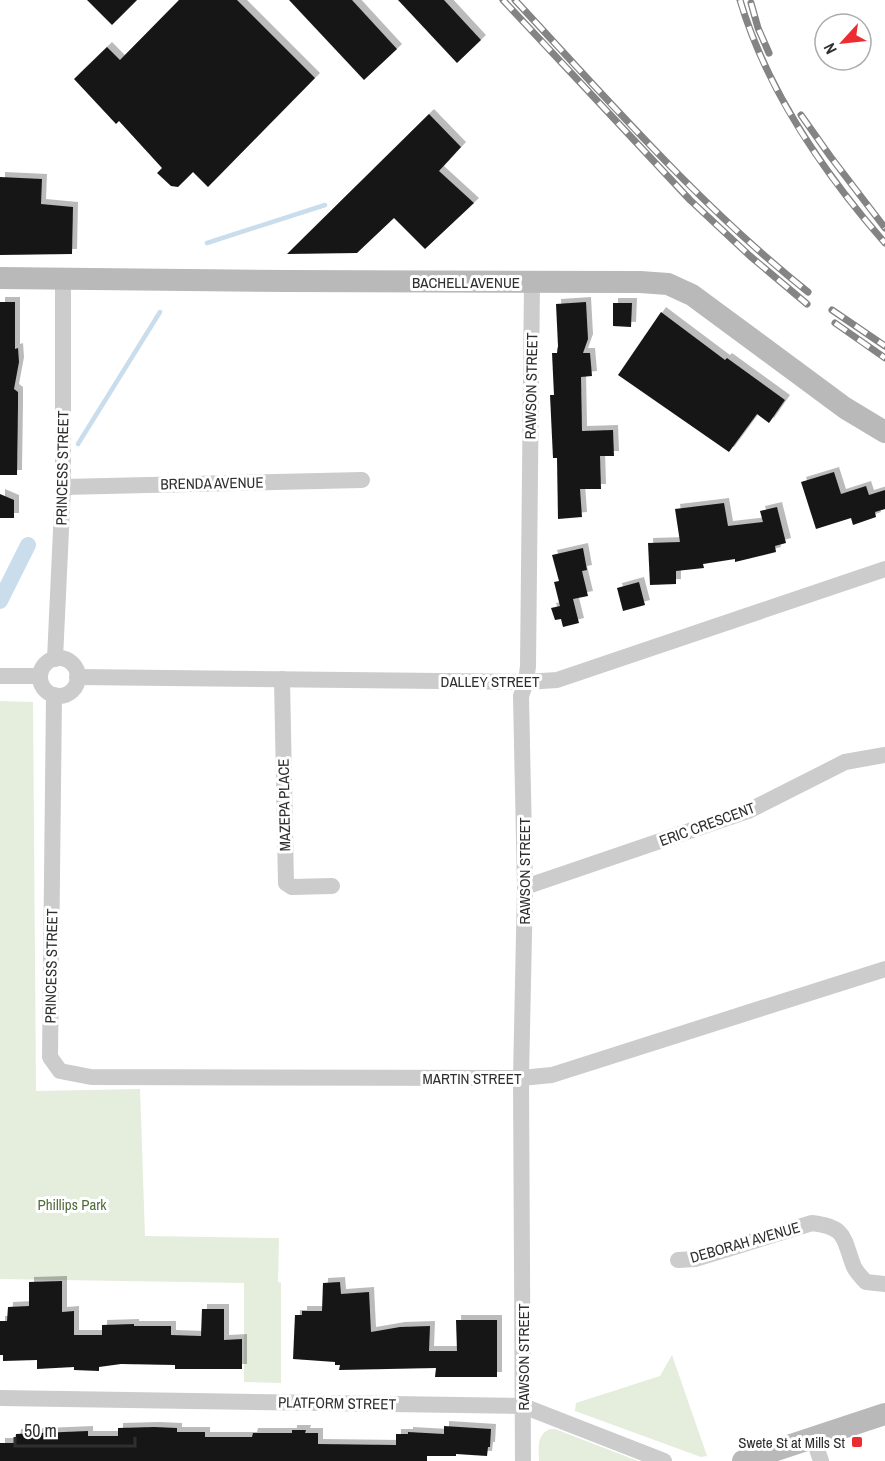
<svg xmlns="http://www.w3.org/2000/svg" width="885" height="1461" font-family="'Archivo Narrow',sans-serif">
<defs>
<filter id="shadow"><feDropShadow dx="5" dy="-5" stdDeviation="0" flood-color="#0004"/></filter>
</defs>
<rect width="100%" height="100%" fill="#fff"/>
<g fill="#e5eddd">
<polygon points="0,701 33,702 36,1091 140,1089 145,1236 279,1238 278,1282 281,1283 281,1383 244,1382 244,1283 0,1279"/>
<polygon points="672,1355 707,1456 701,1457 575,1411 576,1403 660,1376"/>
<path d="M550,1429H555L638,1461H539C539,1448 536,1435 550,1429Z"/>
</g>
<g fill="none" stroke-linecap="round" stroke-linejoin="round">
<g stroke="#c9dded" stroke-width="4.5">
<polyline points="207,243 325,205"/>
<polyline points="78,444 160,312"/>
</g>
<polyline stroke="#c9dded" stroke-width="16" points="0,601 28,545"/>
</g>
<g fill="#161616" filter="url(#shadow)">
<polygon points="87,0 137,0 112,25"/>
<polygon points="179,0 237,0 315,78 208,187 193,172 178,187 171,186 157,173 162,168 119,121 116,124 74,79 107,47 120,60"/>
<polygon points="289,0 352,0 397,49 364,80"/>
<polygon points="398,0 444,0 481,40 457,63"/>
<polygon points="429,114 461,147 439,171 474,203 425,249 394,218 357,253 287,254"/>
<polygon points="0,177 42,179 41,204 73,207 72,254 0,255"/>
<polygon points="0,302 15,302 15,349 18,348 19,362 14,389 18,392 18,407 17,475 0,475"/>
<polygon points="586,302 588,339 583,353 590,353 592,376 581,377 582,431 613,430 614,456 600,456 601,489 580,489 582,517 558,519 557,458 553,458 550,395 554,395 552,353 557,353 558,346 556,304"/>
<polygon points="613,303 632,303 631,327 613,326"/>
<polygon points="661,312 725,360 727,358 785,400 769,423 757,414 729,452 618,375"/>
<polygon points="834,472 841,494 866,486 869,495 885,490 885,509 875,512 876,517 853,525 851,518 816,529 801,482"/>
<polygon points="0,494 14,500 14,518 0,518"/>
<polygon points="724,503 728,526 763,522 760,511 777,507 786,543 775,546 776,552 735,562 735,559 703,564 704,568 676,571 676,584 650,585 648,543 680,542 675,509"/>
<polygon points="583,548 587,570 582,571 588,596 573,599 579,623 563,627 561,619 555,620 551,608 560,606 554,582 559,581 552,555"/>
<polygon points="639,582 645,605 623,611 617,588"/>
<polygon points="62,1281 62,1312 74,1311 74,1335 102,1335 102,1325 134,1324 134,1326 171,1326 171,1335 201,1336 202,1309 224,1309 224,1340 242,1339 242,1369 175,1369 175,1365 121,1364 99,1367 99,1371 74,1370 74,1367 37,1369 37,1360 3,1361 3,1355 0,1355 0,1321 7,1321 8,1307 29,1306 29,1282"/>
<polygon points="340,1282 341,1294 369,1292 371,1332 400,1327 430,1326 429,1351 457,1351 456,1320 497,1320 497,1377 435,1377 436,1368 339,1370 340,1365 335,1365 335,1362 293,1359 295,1315 302,1315 302,1311 322,1311 323,1283"/>
<polygon points="444,1426 491,1429 490,1447 488,1447 487,1456 456,1454 456,1456 427,1456 427,1461 0,1461 0,1443 15,1443 16,1434 88,1431 88,1436 118,1436 118,1428 154,1427 177,1428 177,1432 205,1432 205,1437 252,1437 253,1433 292,1433 292,1430 306,1430 305,1433 318,1433 318,1444 396,1445 396,1434 408,1434 408,1432 444,1434"/>
</g>
<g fill="none" stroke-linecap="round" stroke-linejoin="round">
<g stroke="#ccc" stroke-width="16">
<polyline points="63,487 362,480"/>
<circle cx="59" cy="677" r="19"/>
<polyline points="55,659 63,487 63,278"/>
<polyline points="0,676 40,676"/>
<polyline points="77,677 526,682 557,680 885,569"/>
<polyline points="282,679 286,883 292,887 332,886"/>
<polyline points="54,695 50,1057 60,1071 91,1077 521,1078 552,1075 885,969"/>
<polyline points="525,887 748,811 845,762 885,755"/>
<path d="M678,1260L695,1259L812,1223C848,1227 843,1240 854,1267C857,1273 862,1278 866,1282L885,1284"/>
<polyline points="0,1398 523,1406 664,1461"/>
<polyline points="813,1437 821,1461"/>
<polyline points="523,1461 521,1078 525,887 521,696 526,682 528,666 532,282"/>
</g>
<g stroke="#b9b9b9" stroke-width="22">
<polyline points="0,278 287,281 640,282 668,284 692,295 845,408 885,432"/>
<polyline points="743,1461 885,1414"/>
</g>
<defs>
<g id="rail">
<polyline points="503,0 690,200 750,256 807,304"/>
<path d="M515,0C609,101 700,206 808,292"/>
<path d="M740,0C767,91 823,172 885,243"/>
<polyline points="751,3 758,28 769,53"/>
<polyline points="801,115 830,156 885,228"/>
<polyline points="832,310 885,346"/>
<polyline points="835,323 885,358"/>
</g>
</defs>
<use href="#rail" stroke="#848484" stroke-width="7"/>
<use href="#rail" stroke="#fff" stroke-width="4.5" stroke-dasharray="14" stroke-linecap="butt"/>
</g>
<rect fill="#eb2d32" stroke="#fff" stroke-width="2" x="851" y="1436" width="12" height="12" rx="3"/>
<g text-anchor="middle" dominant-baseline="central" stroke-width="6" stroke-linejoin="round" paint-order="stroke">
<g font-size="15" fill="#2f2f2f" stroke="#fff">
<text x="466" y="282">BACHELL AVENUE</text>
<text transform="translate(531 386) rotate(-89)">RAWSON STREET</text>
<text transform="translate(62 468) rotate(-89)">PRINCESS STREET</text>
<text transform="translate(212 483) rotate(-1)">BRENDA AVENUE</text>
<text x="490" y="681">DALLEY STREET</text>
<text transform="translate(284 805) rotate(-91)">MAZEPA PLACE</text>
<text transform="translate(707 824) rotate(-20)">ERIC CRESCENT</text>
<text transform="translate(524 871) rotate(-90)">RAWSON STREET</text>
<text transform="translate(51 966) rotate(-89)">PRINCESS STREET</text>
<text x="472" y="1078">MARTIN STREET</text>
<text transform="translate(745 1242) rotate(-16)">DEBORAH AVENUE</text>
<text transform="translate(523 1357) rotate(-90)">RAWSON STREET</text>
<text transform="translate(337 1403) rotate(1)">PLATFORM STREET</text>
</g>
<g font-size="15" fill="#506d3b" stroke="#fff">
<text x="72" y="1204">Phillips Park</text>
</g>
<g font-size="15" fill="#2f2f2f" stroke="#fff" text-anchor="end">
<text x="845" y="1442">Swete St at Mills St</text>
</g>
</g>
<g transform="translate(843 42) rotate(243)"><circle r="28" fill="#ffffff" stroke="#acacac" stroke-width="1.5"/>
<path d="M0-4.5L10 22L0 15L-10 22Z" fill="#eb2d32"/>
<text y="-9" font-size="16" font-weight="bold" text-anchor="middle" fill="#2f2f2f">N</text>
</g>
<path d="M15 1437v9h120v-9" fill="none" stroke="#2f2f2f" stroke-width="3"/>
<text x="24" y="1437" font-size="18" fill="#2f2f2f" stroke="#ffffff" stroke-width="4.5" paint-order="stroke">50 m</text>
</svg>
